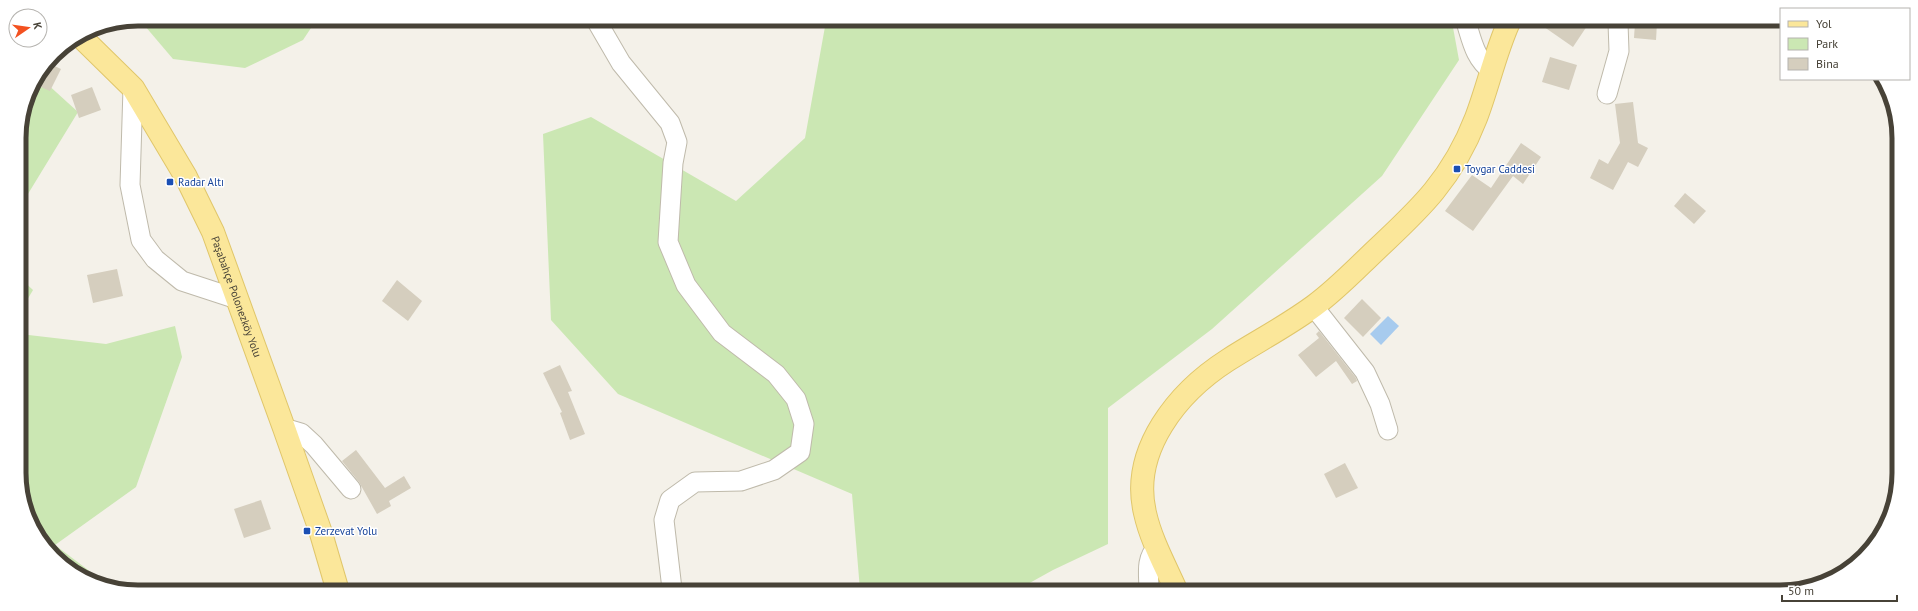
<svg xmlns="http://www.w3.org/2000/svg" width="1918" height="611" font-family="'PT Sans',sans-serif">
<rect width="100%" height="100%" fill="#f4f1e9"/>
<g fill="#cbe7b3">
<polygon points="139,19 317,19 303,40 245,68 173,59"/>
<polygon points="826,21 1452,22 1459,60 1382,176 1212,329 1108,408 1108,544 1053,570 1017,590 860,590 852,494 618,394 551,320 543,134 591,117 736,201 805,138"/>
<path d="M35,82H45L78,112L20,207C19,168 13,115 35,82Z"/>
<polygon points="20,278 33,290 20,312"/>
<polygon points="175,326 182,357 136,487 55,545 112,588 107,588 49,552 21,496 20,334 106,344"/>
</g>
<polygon fill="#a7cbee" points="1388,316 1399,326 1381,345 1370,334"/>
<g fill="#d5cebe">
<polygon points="1537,22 1581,23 1589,23 1573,47"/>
<polygon points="1635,23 1657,23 1656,40 1634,38"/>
<polygon points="1550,57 1577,65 1569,90 1542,82"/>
<polygon points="48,63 61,69 50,91 34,84"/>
<polygon points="92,87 101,110 79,118 71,95"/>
<polygon points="1633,102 1638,143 1648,148 1638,167 1628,162 1613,190 1590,178 1599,159 1608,164 1620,143 1615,104"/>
<polygon points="1521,143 1541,157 1523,184 1513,176 1473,231 1445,211 1472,175 1491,188"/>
<polygon points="1685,193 1706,211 1694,224 1674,206"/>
<polygon points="117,269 123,296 93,303 87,275"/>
<polygon points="397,280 422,301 408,321 382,301"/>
<polygon points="1362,299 1381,318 1363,337 1344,318"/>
<polygon points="1319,331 1356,378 1357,381 1352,384 1336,361 1316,377 1298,355 1319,338 1316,334"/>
<polygon points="560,365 572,391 568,392 585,434 570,440 560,413 562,412 543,373"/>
<polygon points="356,450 385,488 404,476 411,488 389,501 391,506 377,514 359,482 342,461"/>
<polygon points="1345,463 1358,488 1336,498 1324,474"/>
<polygon points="261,500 271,529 244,538 234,509"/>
</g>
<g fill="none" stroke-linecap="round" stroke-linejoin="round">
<defs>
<g id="minor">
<polyline points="596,20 621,63 670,123 677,142 673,163 668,242 686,285 722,333 776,374 796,399 804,424 800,452 774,470 741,481 695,482 670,500 664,520 672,589"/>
<path d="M1466,22C1472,41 1475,59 1492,71"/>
<polyline points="133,88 130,185 141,240 155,259 182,281 237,299"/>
<polyline points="1607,94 1619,51 1618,23"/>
<polyline points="1314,307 1365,372 1380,404 1388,430"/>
<polyline points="284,428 301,433 314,445 351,489"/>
<path d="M1149,590C1149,576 1145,558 1157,548"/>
</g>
<g id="major">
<path id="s1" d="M80,36L133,88L186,177L213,232L284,428L320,530L337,588"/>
<path d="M1176,590C1165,565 1151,540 1145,513C1130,450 1178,392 1228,360C1256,342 1287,326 1314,306C1336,290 1356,269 1376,250C1396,231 1417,212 1434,191C1452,169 1466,144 1476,118C1488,87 1495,53 1509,22"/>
</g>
</defs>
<use href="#minor" stroke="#bfbaab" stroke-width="21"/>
<use href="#major" stroke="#e0c66a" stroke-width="24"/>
<use href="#minor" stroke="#fff" stroke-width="19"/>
<use href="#major" stroke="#fbe79a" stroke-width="22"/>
</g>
<g fill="#1a4fb4" stroke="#fff" stroke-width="1.5">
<rect x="1453" y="165" width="8" height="8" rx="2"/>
<rect x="166" y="178" width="8" height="8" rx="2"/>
<rect x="303" y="527" width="8" height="8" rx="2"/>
</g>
<g text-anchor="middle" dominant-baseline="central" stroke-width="3" stroke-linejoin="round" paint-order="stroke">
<g font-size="11" fill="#164399" stroke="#fff" text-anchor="start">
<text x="1465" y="169">Toygar Caddesi</text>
<text x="178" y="182">Radar Altı</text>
<text x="315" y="531">Zerzevat Yolu</text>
</g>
<g font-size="11" fill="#474237" stroke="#fff">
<text stroke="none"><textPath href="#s1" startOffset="308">Paşabahçe Polonezköy Yolu</textPath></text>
</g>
</g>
<path d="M0 0H1918V611H0ZM138 26H1780A112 112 0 0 1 1892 138V473A112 112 0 0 1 1780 585H138A112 112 0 0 1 26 473V138A112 112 0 0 1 138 26Z" fill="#fff" fill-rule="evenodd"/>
<path fill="none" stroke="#474237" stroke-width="5" d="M138 26H1780A112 112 0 0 1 1892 138V473A112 112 0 0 1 1780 585H138A112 112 0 0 1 26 473V138A112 112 0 0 1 138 26Z"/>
<rect x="1780" y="8" width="130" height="72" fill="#ffffff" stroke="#b5b3af"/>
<rect x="1788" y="21" width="20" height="6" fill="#fbe79a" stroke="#b5b3af"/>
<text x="1816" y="28" font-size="12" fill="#474237">Yol</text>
<rect x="1788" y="38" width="20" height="12" fill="#cbe7b3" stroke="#b5b3af"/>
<text x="1816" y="48" font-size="12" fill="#474237">Park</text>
<rect x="1788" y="58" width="20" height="12" fill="#d5cebe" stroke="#b5b3af"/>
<text x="1816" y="68" font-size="12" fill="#474237">Bina</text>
<g transform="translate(28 28) rotate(77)"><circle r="19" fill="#ffffff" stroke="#b5b3af"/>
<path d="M0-3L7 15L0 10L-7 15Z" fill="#f35120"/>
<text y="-6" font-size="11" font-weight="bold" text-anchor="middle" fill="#474237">K</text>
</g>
<path d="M1782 595v6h115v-6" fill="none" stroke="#474237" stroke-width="2"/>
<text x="1788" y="595" font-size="12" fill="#474237" stroke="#ffffff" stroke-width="3" paint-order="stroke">50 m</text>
</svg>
